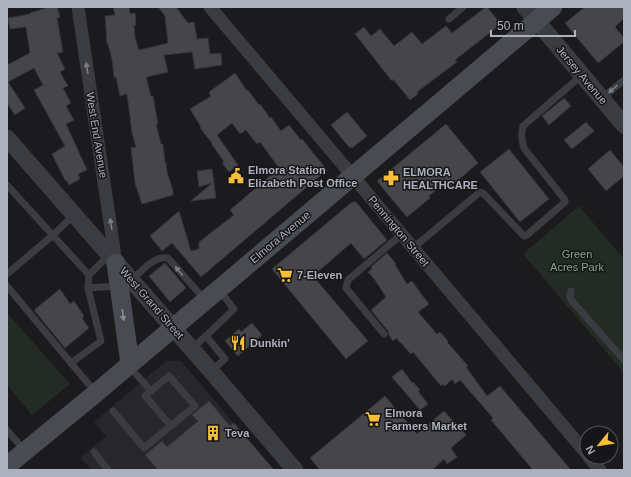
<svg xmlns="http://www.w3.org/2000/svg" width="631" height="477" font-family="Arial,sans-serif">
<rect width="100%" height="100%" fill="#1b1a1d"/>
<polygon fill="#27262a" points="166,361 181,361 274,470 92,470 80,458 106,436 94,422"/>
<g fill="#222b24">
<polygon points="579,206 624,259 624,373 523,254"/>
<polygon points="7,313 70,384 32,415 7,385"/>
</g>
<g fill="#45454a" stroke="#353439">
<polygon points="49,7 57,7 60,17 57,18 63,52 57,53 65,69 60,72 68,86 63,88 71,103 66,106 74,120 66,124 87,170 78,174 80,179 69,185 67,181 65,180 52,154 65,146 34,90 43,85 34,68 8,82 25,108 15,115 7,103 7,65 30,53 26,27 10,29 8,18 30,14 30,13"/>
<polygon points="113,7 129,7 130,14 135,13 136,25 134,25 135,38 139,50 168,43 165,16 158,7 176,7 188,23 194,22 197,39 208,38 210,54 221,53 222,65 195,69 192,52 164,55 168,72 146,77 151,96 153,96 158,124 156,124 161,144 163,144 165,163 166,162 167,172 173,191 173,195 142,204 135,183 131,148 136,147 132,133 127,94 120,96 116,77 114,77 112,59 108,44 107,44 105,16 115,15"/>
<polygon points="486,7 487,7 501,24 455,60 457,62 417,92 418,94 410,100 393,79 392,81 355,34 364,27 371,36 380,29 394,46 412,32 422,44 446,26 452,33"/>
<polygon points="585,7 624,7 624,18 615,27 624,38 624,42 598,63 565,23"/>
<polygon points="235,73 247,91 248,90 259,105 260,104 270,118 271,117 281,131 289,125 301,140 302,139 327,170 201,277 172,243 162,251 150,236 179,211 191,251 199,249 199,242 234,215 230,210 279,168 260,142 257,144 246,130 240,134 232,123 217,135 238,165 229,172 222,163 224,162 211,143 212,143 200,128 201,127 190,109 211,96 209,92"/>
<polygon points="564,98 571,106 549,125 542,116"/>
<polygon points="347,112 367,136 352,148 349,147 331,125"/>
<polygon points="586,122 594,131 572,149 564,140"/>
<polygon points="446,124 478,163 450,187 445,182 429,196 430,198 407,217 390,197 377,181"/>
<polygon points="509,149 549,199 520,222 480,172"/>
<polygon points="610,150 624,167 624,176 606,191 588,169"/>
<polygon points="212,169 216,198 191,201 212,183 199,187 197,171"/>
<polygon points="352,202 356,202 387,240 364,259 351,243 313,276 368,341 346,359 272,269"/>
<polygon points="387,253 396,264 395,265 407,284 412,281 422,295 429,304 418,312 437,334 440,332 448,341 447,342 468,366 466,367 487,396 500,386 571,470 533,470 491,420 493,418 460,380 455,384 452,379 445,386 443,384 441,386 413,352 411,354 396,338 393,341 389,335 388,331 371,310 386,297 375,280 368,272 372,269 371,267"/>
<polygon points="165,263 186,288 170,302 149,276"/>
<polygon points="60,289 70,304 74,301 84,316 82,318 89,328 65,348 34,310"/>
<polygon points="252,323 262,335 238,356 225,341 239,329 241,332"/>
<polygon points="402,369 412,383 413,382 420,390 418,391 428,404 420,410 392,377"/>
<polygon points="385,396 417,434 444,411 453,421 453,420 466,435 451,448 457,457 447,464 444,459 432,470 320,470 310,458"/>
<polygon points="209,401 230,426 234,423 274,470 158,470 145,455 162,441 167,447 198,421 192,415"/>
</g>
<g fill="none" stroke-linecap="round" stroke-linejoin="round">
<g stroke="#3b3c42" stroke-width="7">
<polyline points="449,19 463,7"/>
<polyline points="602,98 624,80"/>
<polyline points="7,185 89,275 88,288 101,341 71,363 7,286"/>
<path d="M413,248L480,192L483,193L524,236L527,235L565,202V200L524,148C521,140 521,134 523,126L582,75"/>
<polyline points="7,274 52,236 74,215"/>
<polyline points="89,275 109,255"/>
<path d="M132,280C142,271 153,256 168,258L205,300"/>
<polyline points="88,288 119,286"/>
<polyline points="571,291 570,297 572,301 624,360"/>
<polyline points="384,334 346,288 348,280 402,234"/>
<polyline points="191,349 206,336"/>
<polyline points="71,363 96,393"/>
<polyline points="211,371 225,359 206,336 234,309 219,290"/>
<polyline points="151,391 145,396 171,426"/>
<polyline points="113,411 144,448 195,406 169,376 151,391 128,365"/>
<polyline points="7,430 25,451"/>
<polyline points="94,452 108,470"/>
</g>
<g stroke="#3b3c42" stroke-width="13">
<polyline points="78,7 116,263"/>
<polyline points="210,7 587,454"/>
<polyline points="589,457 600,470"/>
</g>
<g stroke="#3b3c42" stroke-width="17">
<polyline points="525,7 624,125"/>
<polyline points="7,138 211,371 295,470"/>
</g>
<g stroke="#494b52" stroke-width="19">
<polyline points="116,263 130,364"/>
<polyline points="7,466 96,393 553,7"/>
</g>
</g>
<defs><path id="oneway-solid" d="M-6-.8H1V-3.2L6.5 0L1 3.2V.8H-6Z"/></defs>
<g fill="#7a7c86">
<use href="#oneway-solid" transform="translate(87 68) rotate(-99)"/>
<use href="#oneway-solid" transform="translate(613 89) rotate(140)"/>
<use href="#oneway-solid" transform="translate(111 224) rotate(-99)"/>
<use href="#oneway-solid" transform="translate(179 271) rotate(-131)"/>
</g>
<use fill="#8a8d98" href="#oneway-solid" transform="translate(123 315) rotate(83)"/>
<defs>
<symbol id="civic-bare" viewBox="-9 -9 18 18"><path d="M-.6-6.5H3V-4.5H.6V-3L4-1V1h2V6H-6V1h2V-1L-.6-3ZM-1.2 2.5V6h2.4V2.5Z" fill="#f7be39" stroke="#161518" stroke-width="2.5" paint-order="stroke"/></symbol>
<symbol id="pharmacy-bare" viewBox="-9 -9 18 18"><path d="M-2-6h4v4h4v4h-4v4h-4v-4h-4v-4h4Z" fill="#f7be39" stroke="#161518" stroke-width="2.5" paint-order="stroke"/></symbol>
<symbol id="supermarket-bare" viewBox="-9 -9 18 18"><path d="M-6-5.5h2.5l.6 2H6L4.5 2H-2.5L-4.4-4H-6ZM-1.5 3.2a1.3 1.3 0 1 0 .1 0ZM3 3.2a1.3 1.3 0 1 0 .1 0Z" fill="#f7be39" stroke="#161518" stroke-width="2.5" paint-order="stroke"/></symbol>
<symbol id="restaurant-bare" viewBox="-9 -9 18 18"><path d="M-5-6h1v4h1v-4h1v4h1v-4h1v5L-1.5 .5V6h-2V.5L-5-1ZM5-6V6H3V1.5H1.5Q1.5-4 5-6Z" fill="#f7be39" stroke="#161518" stroke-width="2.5" paint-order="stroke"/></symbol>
<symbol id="building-bare" viewBox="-9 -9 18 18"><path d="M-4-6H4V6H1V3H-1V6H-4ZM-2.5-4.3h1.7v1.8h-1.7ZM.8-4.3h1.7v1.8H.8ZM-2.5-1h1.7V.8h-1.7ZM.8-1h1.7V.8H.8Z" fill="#f7be39" stroke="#161518" stroke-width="2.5" paint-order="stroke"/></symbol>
</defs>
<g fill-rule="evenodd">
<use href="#civic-bare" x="225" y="165" width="22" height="22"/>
<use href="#pharmacy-bare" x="380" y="167" width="22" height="22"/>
<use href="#supermarket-bare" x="274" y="264" width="22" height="22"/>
<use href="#restaurant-bare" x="227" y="332" width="22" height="22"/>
<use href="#supermarket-bare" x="362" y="408" width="22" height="22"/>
<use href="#building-bare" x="202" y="422" width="22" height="22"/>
</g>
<g text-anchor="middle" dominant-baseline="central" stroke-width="3" stroke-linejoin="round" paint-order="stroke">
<g font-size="11" fill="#adb1bd" stroke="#161518">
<text transform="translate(582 75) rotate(50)">Jersey Avenue</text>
<text transform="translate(97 135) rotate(81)">West End Avenue</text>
<text transform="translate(399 231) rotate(50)">Pennington Street</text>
<text transform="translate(280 237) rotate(-40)">Elmora Avenue</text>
<text transform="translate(152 303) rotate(49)">West Grand Street</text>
</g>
<g font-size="11" font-weight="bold" fill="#adb1bd" stroke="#161518" text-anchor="start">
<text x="248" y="170">Elmora Station<tspan x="248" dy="13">Elizabeth Post Office</tspan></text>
<text x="403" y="172">ELMORA<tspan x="403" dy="13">HEALTHCARE</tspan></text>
<text x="297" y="275">7-Eleven</text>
<text x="250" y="343">Dunkin'</text>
<text x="385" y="413">Elmora<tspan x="385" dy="13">Farmers Market</tspan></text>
<text x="225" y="433">Teva</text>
</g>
<g font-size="11" fill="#84a887" stroke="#161518">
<text x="577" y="254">Green<tspan x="577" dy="13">Acres Park</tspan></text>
</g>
</g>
<rect width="631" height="477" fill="none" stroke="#adb1bd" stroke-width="16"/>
<g transform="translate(599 445) rotate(240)"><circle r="19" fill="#161518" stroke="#52535a"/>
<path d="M0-3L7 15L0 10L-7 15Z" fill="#f7be39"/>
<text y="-6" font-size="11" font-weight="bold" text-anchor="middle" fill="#adb1bd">N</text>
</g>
<path d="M491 30v6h84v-6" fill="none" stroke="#adb1bd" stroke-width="2"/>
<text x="497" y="30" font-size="12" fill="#adb1bd" stroke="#161518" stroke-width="3" paint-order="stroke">50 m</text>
</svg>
